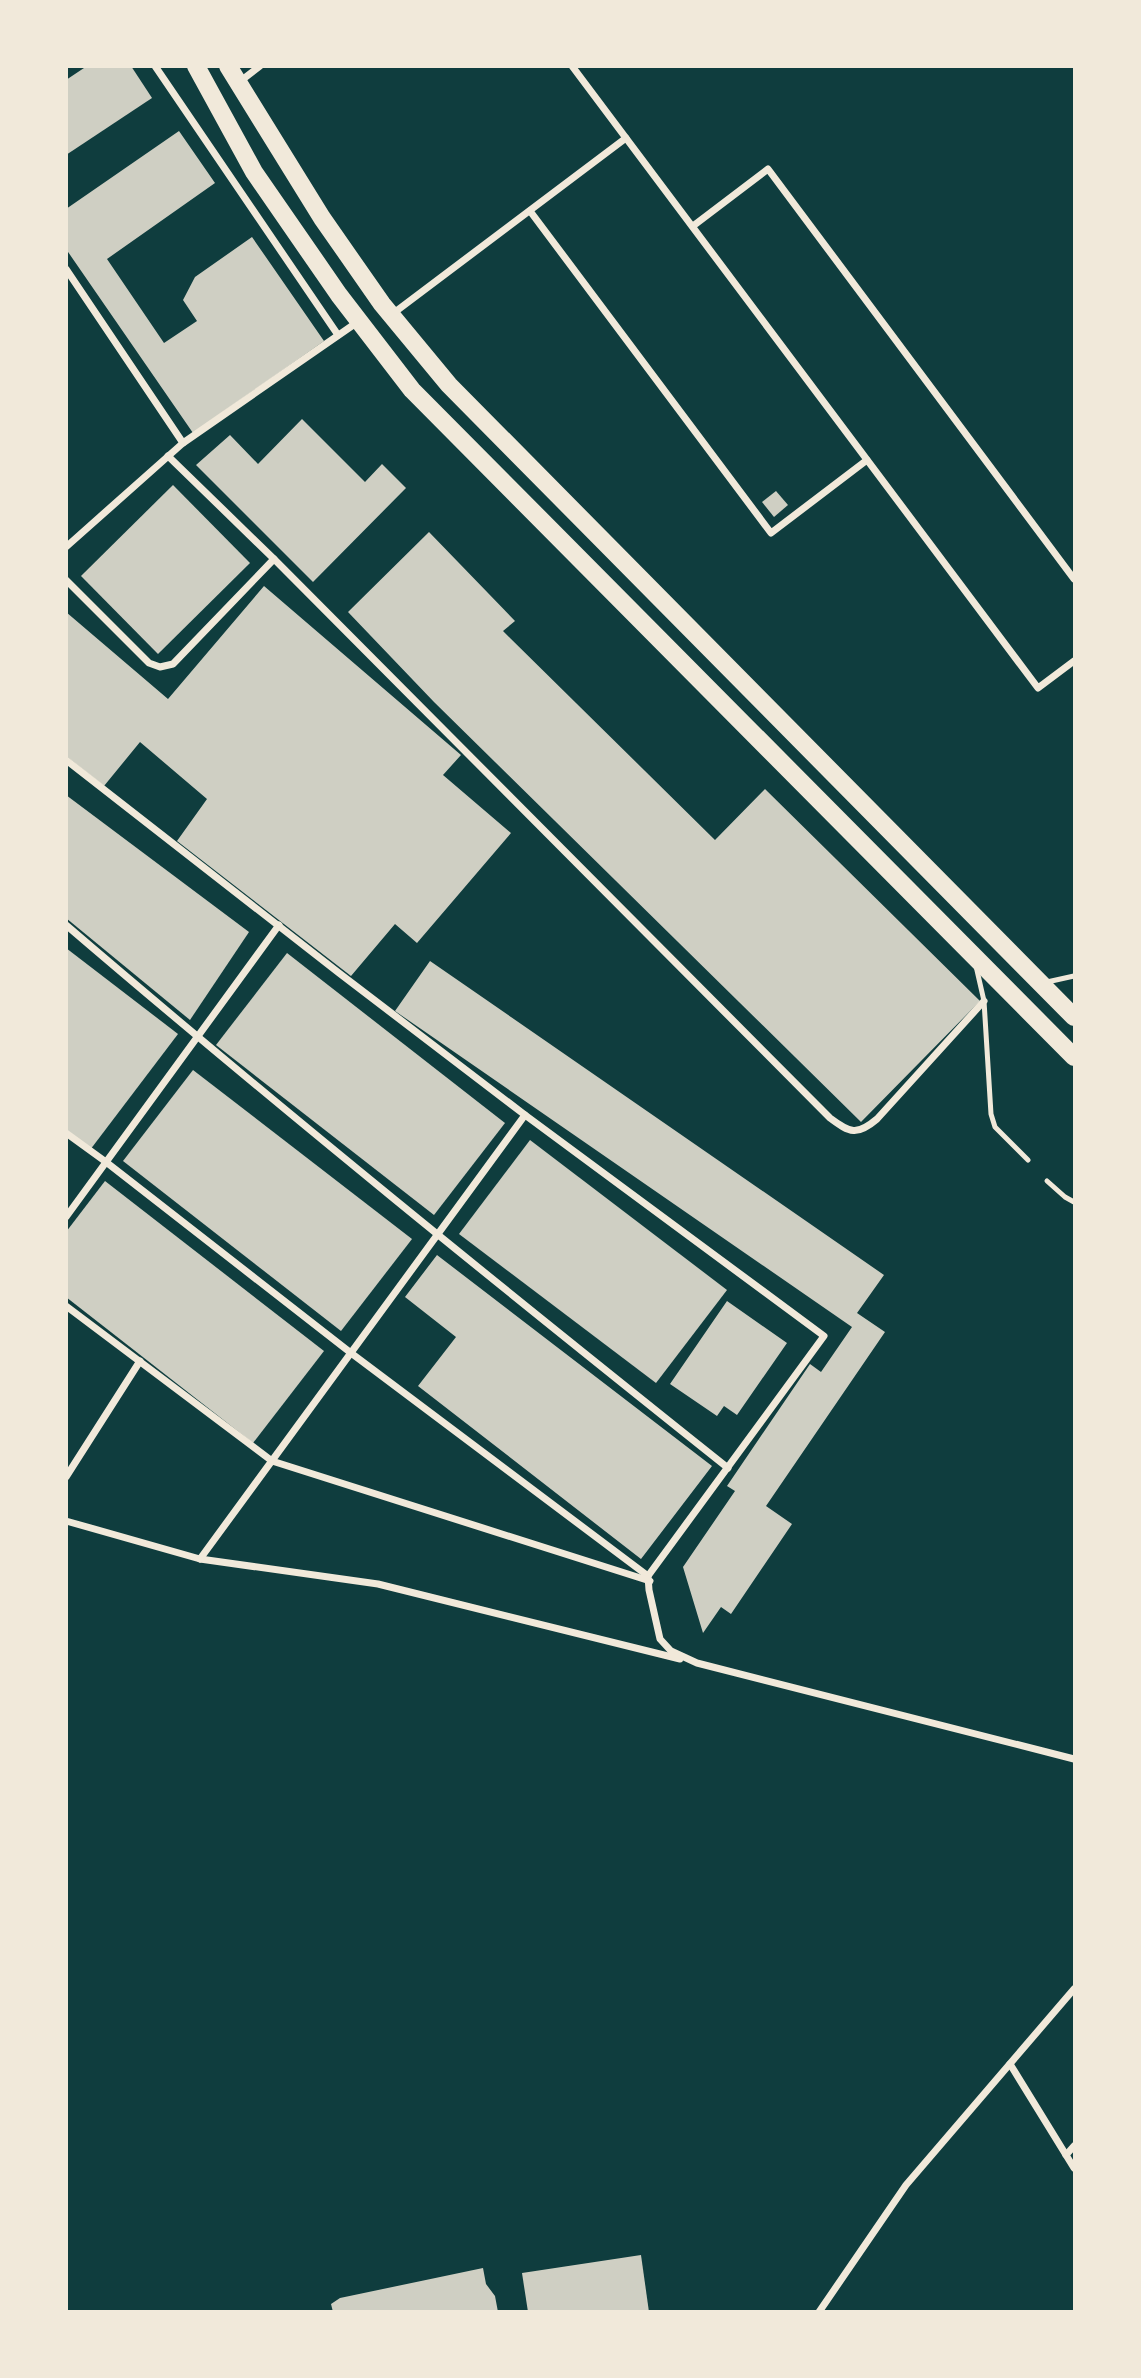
<svg xmlns="http://www.w3.org/2000/svg" width="1141" height="2378" font-family="Lato,sans-serif">
<rect width="100%" height="100%" fill="#0f3d3e"/>
<g fill="#cfcfc3">
<polygon points="87,66 131,66 152,98 66,155 66,80"/>
<polygon points="179,131 215,183 107,259 164,343 197,321 183,300 195,277 252,237 324,341 193,433 66,249 66,209"/>
<polygon points="302,419 365,482 382,464 406,488 313,582 196,465 230,435 258,464"/>
<polygon points="173,485 250,563 158,654 81,576"/>
<polygon points="776,491 788,505 774,517 762,502"/>
<polygon points="429,532 515,621 503,631 715,840 765,789 980,1001 861,1122 434,702 348,612"/>
<polygon points="264,586 461,755 443,775 511,833 417,943 395,924 351,976 177,841 207,799 140,742 104,786 66,756 66,612 168,699"/>
<polygon points="66,795 249,932 190,1020 66,918"/>
<polygon points="66,948 178,1034 90,1150 66,1132"/>
<polygon points="287,953 505,1123 434,1215 216,1045"/>
<polygon points="430,961 884,1275 857,1313 885,1332 766,1506 792,1524 731,1614 721,1607 703,1633 683,1567 735,1491 727,1486 810,1364 821,1372 852,1327 395,1011"/>
<polygon points="193,1070 412,1239 341,1331 123,1161"/>
<polygon points="530,1140 727,1290 656,1383 459,1234"/>
<polygon points="105,1181 324,1351 253,1443 66,1297 66,1232"/>
<polygon points="437,1255 712,1466 641,1559 418,1386 456,1337 405,1297"/>
<polygon points="727,1301 787,1343 737,1415 724,1406 717,1416 670,1384"/>
<polygon points="641,2255 649,2312 528,2312 522,2273"/>
<polygon points="483,2268 486,2284 495,2296 498,2312 333,2312 331,2304 340,2298"/>
</g>
<g fill="none" stroke-linecap="round" stroke-linejoin="round">
<g stroke="#f1e9da" stroke-width="5">
<polyline points="976,966 984,1001 991,1114 995,1127 1028,1160"/>
<polyline points="1047,982 1074,976"/>
<polyline points="1047,1181 1065,1197 1074,1202"/>
</g>
<g stroke="#f1e9da" stroke-width="7">
<polyline points="155,66 338,335"/>
<polyline points="572,66 1038,688 1074,661"/>
<polyline points="238,83 260,66"/>
<polyline points="530,211 771,533 867,460"/>
<polyline points="693,226 768,169 1074,579"/>
<polyline points="66,269 183,443"/>
<polyline points="391,315 626,138"/>
<path d="M168,456L274,559L830,1118C850,1133 857,1136 877,1119L984,1001"/>
<polyline points="66,547 183,443 359,321"/>
<polyline points="66,580 149,663 160,667 173,664 274,559"/>
<polyline points="66,760 339,973 525,1115 824,1336 648,1576 649,1590 660,1639 671,1651 697,1663 1074,1759"/>
<path d="M66,925C283,1111 505,1290 728,1468"/>
<polyline points="66,1133 106,1162 351,1353 648,1576"/>
<polyline points="66,1217 279,925"/>
<polyline points="66,1306 272,1461 650,1581"/>
<polyline points="66,1477 140,1361"/>
<polyline points="66,1521 200,1559 378,1584 680,1659"/>
<polyline points="200,1559 525,1115"/>
<polyline points="1010,2064 1074,2168"/>
<polyline points="1066,2155 1074,2146"/>
<polyline points="819,2312 906,2185 1074,1989"/>
</g>
<g stroke="#f1e9da" stroke-width="18">
<polyline points="196,66 254,172 339,295 412,390 1074,1057"/>
<polyline points="228,66 322,218 382,304 449,385 1074,1017"/>
</g>
</g>
<rect width="1141" height="2378" fill="none" stroke="#f1e9da" stroke-width="136"/>
</svg>
